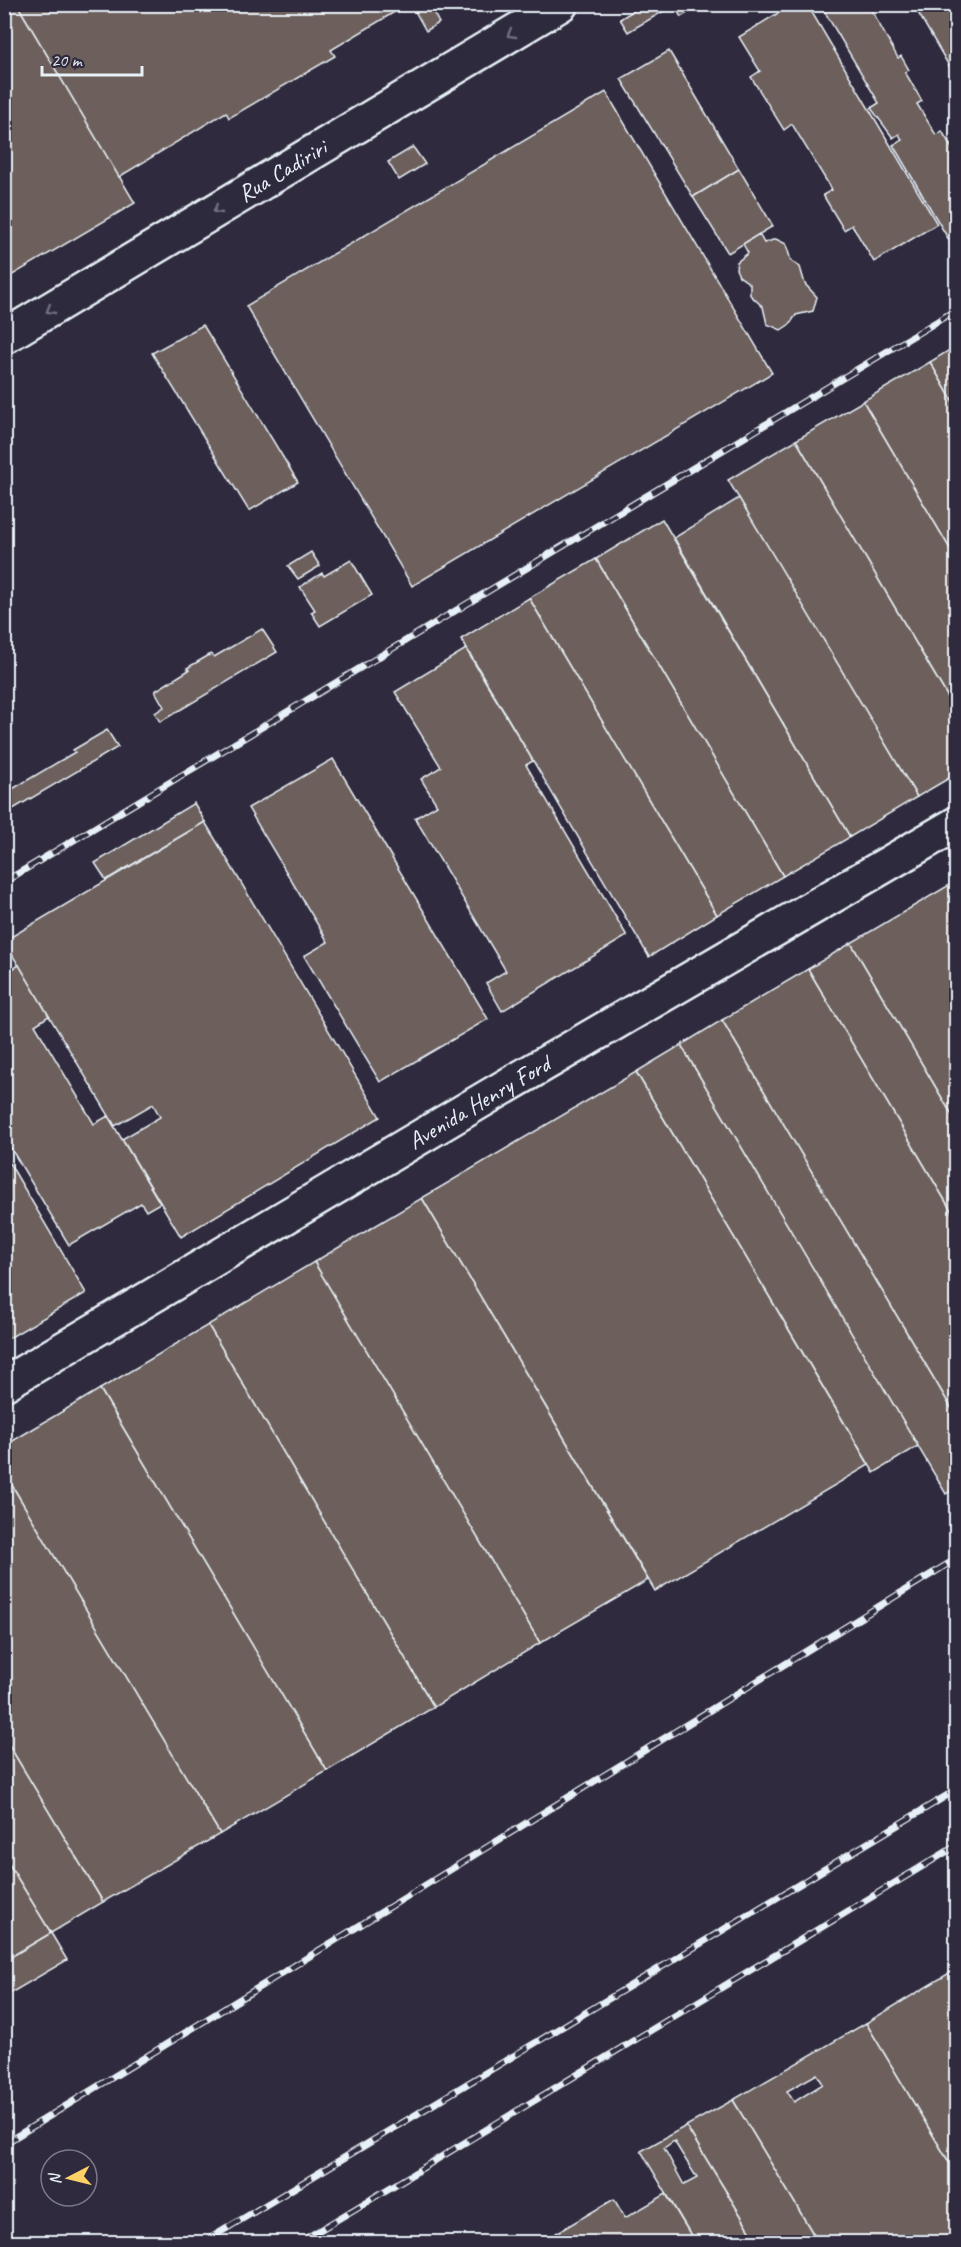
<svg xmlns="http://www.w3.org/2000/svg" width="961" height="2247" font-family="Caveat,sans-serif">
<rect width="100%" height="100%" fill="#2f2a3d"/>
<filter id="ink" filterUnits="userSpaceOnUse"><feTurbulence type="fractalNoise" baseFrequency=".0167" numOctaves="2"/><feDisplacementMap in="SourceGraphic" scale="12" xChannelSelector="R" yChannelSelector="G"/><feConvolveMatrix kernelMatrix="1 2 1 2 8 2 1 2 1" color-interpolation-filters="sRGB"/></filter>
<g filter="url(#ink)">
<g fill="#6d605b" stroke="#e8f1f8" stroke-width="1.5" fill-rule="evenodd">
<polygon points="4,4 17,4 135,203 4,280"/>
<polygon points="17,4 408,4 331,50 335,56 229,118 226,112 119,177"/>
<polygon points="411,4 429,4 439,23 426,31"/>
<polygon points="644,4 702,4 681,17 674,5 628,32 620,19"/>
<polygon points="793,4 807,4 937,224 874,262 852,225 844,230 823,195 832,190 792,124 784,130 751,77 760,71 739,37"/>
<polygon points="820,4 868,4 898,58 901,56 909,70 905,72 922,101 917,104 936,135 942,131 956,155 956,252 893,145 902,140 899,134 893,138 871,108 879,103"/>
<polygon points="913,4 956,4 956,78"/>
<polygon points="669,51 739,169 693,197 621,79"/>
<polygon points="606,92 772,373 412,586 246,306"/>
<polygon points="413,147 425,164 399,180 388,162"/>
<polygon points="739,169 773,226 728,253 693,197"/>
<polygon points="759,234 764,243 776,239 786,244 791,261 800,267 805,284 817,297 813,311 796,315 790,324 781,330 767,324 763,307 750,295 750,284 739,276 736,269 737,262 748,253 743,244"/>
<polygon points="203,325 298,482 249,511 152,353"/>
<polygon points="956,346 956,407 930,362"/>
<polygon points="930,362 956,407 956,559 863,401"/>
<polygon points="863,401 956,559 956,711 796,440"/>
<polygon points="796,440 956,711 956,774 917,797 728,480"/>
<polygon points="739,498 917,797 850,837 674,538"/>
<polygon points="662,519 850,837 783,876 596,559"/>
<polygon points="311,552 320,566 298,579 288,566"/>
<polygon points="596,559 783,876 717,915 529,598"/>
<polygon points="351,560 372,595 320,626 311,612 315,610 300,587 322,573 324,576"/>
<polygon points="529,598 717,915 649,957 461,639"/>
<polygon points="262,629 277,652 160,722 155,713 164,707 155,691 189,670 187,668 211,654 214,657"/>
<polygon points="466,649 533,761 526,765 627,936 502,1011 486,983 506,971 415,818 437,805 421,779 441,767 395,692"/>
<polygon points="107,730 118,747 8,812 4,807 4,794 75,752 73,750"/>
<polygon points="333,759 488,1019 380,1082 304,956 328,942 248,808"/>
<polygon points="194,803 205,822 106,880 95,863"/>
<polygon points="205,822 380,1117 181,1237 122,1139 160,1117 153,1104 115,1126 4,941"/>
<polygon points="956,881 956,1122 851,943"/>
<polygon points="851,943 956,1122 956,1219 808,969"/>
<polygon points="19,965 49,1016 35,1025 94,1124 108,1116 160,1203 146,1211 141,1203 69,1245 4,1137 4,974"/>
<polygon points="808,969 956,1219 956,1416 722,1020"/>
<polygon points="722,1020 956,1416 956,1488 946,1494 681,1045"/>
<polygon points="681,1045 918,1446 874,1473 636,1072"/>
<polygon points="636,1072 869,1465 655,1591 422,1198"/>
<polygon points="4,1154 86,1293 4,1341"/>
<polygon points="422,1198 648,1580 540,1643 314,1262"/>
<polygon points="314,1262 540,1643 434,1707 208,1325"/>
<polygon points="208,1325 434,1707 327,1771 100,1389"/>
<polygon points="100,1389 327,1771 220,1834 4,1472 4,1446"/>
<polygon points="4,1472 220,1834 103,1902 4,1737"/>
<polygon points="4,1737 103,1902 51,1933 4,1856"/>
<polygon points="4,1856 51,1933 4,1961"/>
<polygon points="51,1933 67,1960 4,1997 4,1961"/>
<polygon points="956,1969 956,2174 866,2023"/>
<path d="M866,2023L956,2174V2242H818L733,2100ZM817,2074L823,2084L794,2102L787,2091Z"/>
<polygon points="733,2100 818,2242 757,2242 686,2126"/>
<path d="M686,2126L757,2242H695L641,2151ZM674,2141L697,2178L684,2185L664,2148Z"/>
<polygon points="666,2194 695,2242 541,2242 614,2199 625,2218"/>
</g>
<g fill="none" stroke-linecap="round" stroke-linejoin="round">
<defs>
<g id="minor">
<path id="s1" d="M4,337L561,4"/>
</g>
<g id="tertiary">
<path id="s2" d="M4,1384L491,1095L956,824"/>
</g>
</defs>
<use href="#minor" stroke="#e8f1f8" stroke-width="38"/>
<use href="#tertiary" stroke="#e8f1f8" stroke-width="38"/>
<use href="#minor" stroke="#2f2a3d" stroke-width="33"/>
<use href="#tertiary" stroke="#2f2a3d" stroke-width="33"/>
<defs>
<g id="rail">
<polyline points="4,882 956,310"/>
<polyline points="4,2144 956,1559"/>
<polyline points="204,2242 956,1790"/>
<polyline points="300,2242 956,1846"/>
</g>
</defs>
<use href="#rail" stroke="#e8f1f8" stroke-width="7"/>
<use href="#rail" stroke="#2f2a3d" stroke-width="4.5" stroke-dasharray="14" stroke-linecap="butt"/>
</g>
<defs><path id="oneway-chevron" d="M-2-3.5L2.5 0L-2 3.5" fill="none" stroke-width="1.6" stroke-linecap="round" stroke-linejoin="round" transform="scale(1.5)"/></defs>
<g stroke="#70707e">
<use href="#oneway-chevron" transform="translate(511 34) rotate(149)"/>
<use href="#oneway-chevron" transform="translate(217 210) rotate(149)"/>
<use href="#oneway-chevron" transform="translate(50 310) rotate(149)"/>
</g>
</g>
<g text-anchor="middle" dominant-baseline="central" stroke-width="4.5" stroke-linejoin="round" paint-order="stroke">
<g font-size="24" fill="#e8f1f8" stroke="#2f2a3d">
<text stroke="none"><textPath href="#s1" startOffset="324">Rua Cadiriri</textPath></text>
<text stroke="none"><textPath href="#s2" startOffset="552">Avenida Henry Ford</textPath></text>
</g>
</g>
<rect width="961" height="2247" fill="none" stroke="#2f2a3d" stroke-width="24"/>
<rect x="12" y="12" width="937" height="2223" fill="none" stroke="#e8f1f8" stroke-width="2" filter="url(#ink)"/>
<g transform="translate(69 2178) rotate(263)"><circle r="28" fill="#2f2a3d" stroke="#797a88" stroke-width="1.5"/>
<path d="M0-4.5L10 22L0 15L-10 22Z" fill="#ffd166"/>
<text y="-9" font-size="16" font-weight="bold" text-anchor="middle" fill="#e8f1f8">N</text>
</g>
<path d="M42 66v9h100v-9" fill="none" stroke="#e8f1f8" stroke-width="3"/>
<text x="51" y="66" font-size="18" fill="#e8f1f8" stroke="#2f2a3d" stroke-width="4.5" paint-order="stroke">20 m</text>
</svg>
